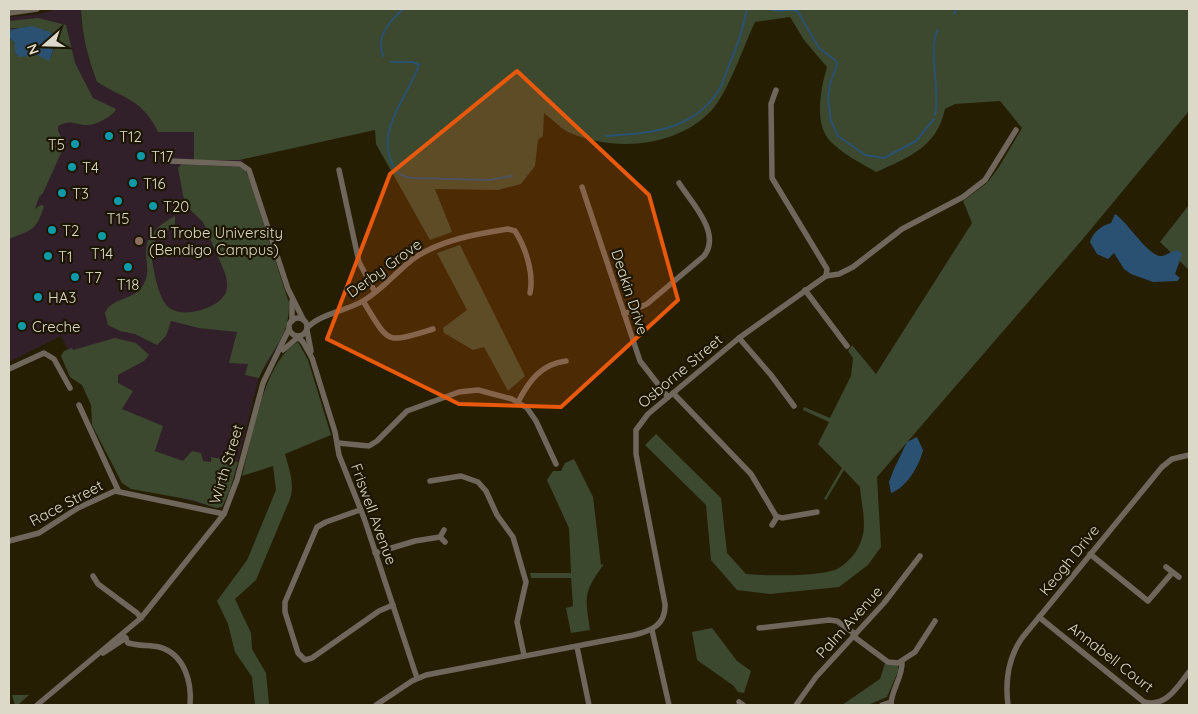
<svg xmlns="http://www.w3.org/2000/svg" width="1198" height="714" font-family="Quicksand,sans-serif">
<rect width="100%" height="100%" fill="#261e03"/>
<polygon fill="#312029" points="57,9 81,9 82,27 89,60 97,82 136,102 152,118 158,132 194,132 194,160 242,159 249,178 282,340 259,377 235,474 222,507 216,508 184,499 89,392 61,336 9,362 9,17 39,14"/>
<g fill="#3c492f">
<path d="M81,9H1189V111L1082,240L877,477L881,547L868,565L839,587L770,594L737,590L711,560L706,505L645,445L656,434L721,498L727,553L746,574C765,576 824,577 839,568C850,561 859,550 862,538C867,524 861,502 860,487L844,470L826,500L824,499L842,468L818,444L829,422L803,410L804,407L830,418L851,376L853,358L848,351L852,345L876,374L972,223L963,201L987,183L999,167L1022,128L1000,101L955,104L945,109C937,147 908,158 876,172C861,163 843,154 831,142C813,124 821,88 827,67L804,40L790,17L755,22C744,45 728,93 711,111C675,148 614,152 568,132C560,128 552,119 544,113L543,136L538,140L535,166L521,184L498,190L435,189L452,232L430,240L376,144L375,130L239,160H194V132H158C143,100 125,99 97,82C88,58 82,35 81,9Z"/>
<path d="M38,18L66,25L75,63L93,98L116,109C113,116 98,124 89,125C77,126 71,118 58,126V131L65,144L43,193L39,197L35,209L41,205L44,206C36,231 33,229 9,239V37L15,43V53L19,56L38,55L51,58L54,47V37L45,30L12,28L9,30V21Z"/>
<path d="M182,164L239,167L245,170L249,178L289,303C290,338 271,349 259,378L245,375L248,364L229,363L237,332L199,328L171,321L166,336L157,345L135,334L120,331L108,325L105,313C111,298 133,300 142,287C159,264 125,243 175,216V224L165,233L154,237L155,241C150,249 152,262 154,271C156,281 161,304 171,309C185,318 220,308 226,292C228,286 227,280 225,273L203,222L185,205L178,168Z"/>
<polygon points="1189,205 1189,270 1160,242"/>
<polygon points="460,245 525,376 508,391 484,347 473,350 444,333 443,328 467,310 437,253"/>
<polygon points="115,338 136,343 149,355 144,361 118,375 118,383 133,391 122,409 163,426 155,451 183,461 192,451 201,453 203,461 211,462 211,457 238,462 230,490 222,507 216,508 192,500 131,489 122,483 92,425 91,405 82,385 70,377 61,356 64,351 72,348 73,350"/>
<path d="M298,342L308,360L331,435L285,454C289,469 295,483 290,499L256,580L235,599L251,633L252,649L266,673L269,703L268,705H255L252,677L235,652L228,624L217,601L247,560L253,546L276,490L273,466L242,476C251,440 264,360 298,342Z"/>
<path d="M574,459L593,497L601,565L604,564C583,593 585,596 590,630L571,633L566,608L573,606L571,578H531L530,573H571L569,528L547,480L553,471H561L565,463Z"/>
<polygon points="712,628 737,661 751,671 744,693 738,692 734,686 697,660 692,632"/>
<polygon points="885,663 897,665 899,669 887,697 868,705 842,705 880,679"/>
<polygon points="12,695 29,695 18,705 15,705"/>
</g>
<g fill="#2a5172">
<path d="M32,26L50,32C56,41 54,51 49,61L37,55L19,57L15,53V43L9,37V30Z"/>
<path d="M1115,214C1127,221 1149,258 1162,256C1167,255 1172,251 1177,250L1182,254L1175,274L1180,278L1177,281L1153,282L1131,274L1124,269L1114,253L1108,259L1097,254L1090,242C1093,232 1101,226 1111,223Z"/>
<path d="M917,437L923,450C919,466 907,487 891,493L889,482L894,469L907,442Z"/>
</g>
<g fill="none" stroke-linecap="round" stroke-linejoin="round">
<g stroke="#2a5172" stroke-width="2">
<path d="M769,9C778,14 789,6 798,12L819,48L836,61L837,65L830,84L828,98L831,121L838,136L865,155L884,158L916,141L934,119"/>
<polyline points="954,14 957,9"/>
<path d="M383,56C375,37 390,21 403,9"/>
<path d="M391,62H413L419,65C407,99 375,129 393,166C397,174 403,177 412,178L489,180L512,176"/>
<path d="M935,115C941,92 927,47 938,30"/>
<path d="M606,136C650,133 695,131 720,88C724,80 726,71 730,63C738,45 743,28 747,9"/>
</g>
<g stroke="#6f665c" stroke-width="5.5">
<polyline points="9,13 37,9"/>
<polyline points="776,90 771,104 772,178 827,269 826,276"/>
<polyline points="169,161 240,164 249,170 288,289 303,319"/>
<polyline points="339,170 359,262 375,292"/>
<polyline points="582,187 640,361 668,397"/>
<polyline points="805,290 847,346"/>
<path d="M363,301C390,344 384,344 433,329"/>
<path d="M624,314L647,304L704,256C722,233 691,202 679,183"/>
<circle cx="298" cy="327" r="9"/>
<polyline points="292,321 292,301"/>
<path d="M307,328C320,314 346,311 363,301C382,290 396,272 413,259C440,240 476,234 508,229L515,231C526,248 534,274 530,293"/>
<polyline points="307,330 311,351"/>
<polyline points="298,337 303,342 312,358 335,432 339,455 364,518 417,678"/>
<polyline points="739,338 771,375 794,406"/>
<polyline points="283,350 297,338"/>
<polyline points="9,369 44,353 54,359 70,388"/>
<polyline points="673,393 751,474 776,516 782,518 817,512"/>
<path d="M518,402C529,381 541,364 566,361"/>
<polyline points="79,405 118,490"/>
<polyline points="338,443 369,446 377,441 407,411 459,392 478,390 512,399 527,408 536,421 556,464"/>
<polyline points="430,481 461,476 478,482 486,491 497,515 513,537 526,582 517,622 524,655"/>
<polyline points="360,510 326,522 317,527 285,602 285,612 298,653 305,660 312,658 379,611 393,605"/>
<polyline points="772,525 777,517"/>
<polyline points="444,530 440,537 445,542"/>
<polyline points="9,541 39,533 78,508 115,491 224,514"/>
<polyline points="375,553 415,541 440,537"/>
<polyline points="1090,554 1148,601 1172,573"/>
<polyline points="1166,567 1179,577"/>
<polyline points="93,576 98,584 137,613 141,618"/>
<path d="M1039,617L1144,702C1166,708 1178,686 1189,672"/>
<polyline points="759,628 829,620 837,621 855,634"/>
<polyline points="652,630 669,705"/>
<path d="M123,635L128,643C139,646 149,645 159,647C185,654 192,683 190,705"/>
<polyline points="853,636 888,662 898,663 915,652 935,621"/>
<polyline points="577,647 589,705"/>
<polyline points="103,653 126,638"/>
<polyline points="739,702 743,705"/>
<polyline points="37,705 141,618 224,514 237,480 263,383 289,329"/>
<path d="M376,705L412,681L426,675L634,635C651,631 666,625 665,604L636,454V430L648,414L739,338L826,276L839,274L853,267L902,229L963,197L985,180L1016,130"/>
<polyline points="796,705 816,677 884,603 920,556"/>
<polyline points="882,705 891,702"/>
<path d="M891,705C891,690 903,677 902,662"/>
<path d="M1008,705C1005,681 1008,658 1022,638L1162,467L1172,459L1189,455"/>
</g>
</g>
<path fill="#e8590c" fill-opacity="0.2" stroke="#e8590c" stroke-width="4" stroke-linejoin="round" d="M517,71L649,195L678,300L561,407L459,404L327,339L390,174Z"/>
<g fill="#0f9aa8" stroke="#1c1500" stroke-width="2">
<circle cx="109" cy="136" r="5"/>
<circle cx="75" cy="144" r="5"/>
<circle cx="141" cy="156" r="5"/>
<circle cx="72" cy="167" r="5"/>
<circle cx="133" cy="183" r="5"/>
<circle cx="62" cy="193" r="5"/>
<circle cx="118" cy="201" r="5"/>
<circle cx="153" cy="206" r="5"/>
<circle cx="52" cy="230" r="5"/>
<circle cx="102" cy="236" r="5"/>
<circle cx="48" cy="256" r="5"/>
<circle cx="128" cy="267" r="5"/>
<circle cx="75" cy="277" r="5"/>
<circle cx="38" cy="297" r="5"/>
<circle cx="22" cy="326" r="5"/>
</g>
<circle fill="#8d6e63" stroke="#1c1500" stroke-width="2" cx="139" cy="241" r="5"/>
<g text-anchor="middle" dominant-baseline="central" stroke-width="4.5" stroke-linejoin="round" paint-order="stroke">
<g font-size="15" fill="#ddd9c9" stroke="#1c1500" text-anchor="start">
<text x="119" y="136">T12</text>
<text x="65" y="144" text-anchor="end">T5</text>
<text x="151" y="156">T17</text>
<text x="82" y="167">T4</text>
<text x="143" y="183">T16</text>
<text x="72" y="193">T3</text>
<text x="163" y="206">T20</text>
<text x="118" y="218" text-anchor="middle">T15</text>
<text x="62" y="230">T2</text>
<text x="149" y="232">La Trobe University<tspan x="149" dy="17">(Bendigo Campus)</tspan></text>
<text x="102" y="253" text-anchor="middle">T14</text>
<text x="58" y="256">T1</text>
<text x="85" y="277">T7</text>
<text x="128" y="284" text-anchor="middle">T18</text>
<text x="48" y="297">HA3</text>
<text x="32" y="326">Creche</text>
</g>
<g font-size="15" fill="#ddd9c9" stroke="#1c1500">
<text transform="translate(384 268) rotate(-36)">Derby Grove</text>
<text transform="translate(630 292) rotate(72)">Deakin Drive</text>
<text transform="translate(680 371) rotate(-40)">Osborne Street</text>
<text transform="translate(226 464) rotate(-73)">Wirth Street</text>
<text transform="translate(66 503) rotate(-28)">Race Street</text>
<text transform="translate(374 514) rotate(70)">Friswell Avenue</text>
<text transform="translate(1069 560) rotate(-51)">Keogh Drive</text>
<text transform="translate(849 622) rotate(-48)">Palm Avenue</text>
<text transform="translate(1111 657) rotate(38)">Annabell Court</text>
</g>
</g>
<rect width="1198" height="714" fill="none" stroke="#ddd9c9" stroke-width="20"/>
<g transform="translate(45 45) rotate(250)" stroke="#1c1500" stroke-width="4" paint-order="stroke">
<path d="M0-4L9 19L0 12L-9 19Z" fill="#ddd9c9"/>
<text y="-8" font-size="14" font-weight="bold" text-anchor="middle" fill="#ddd9c9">N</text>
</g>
</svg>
